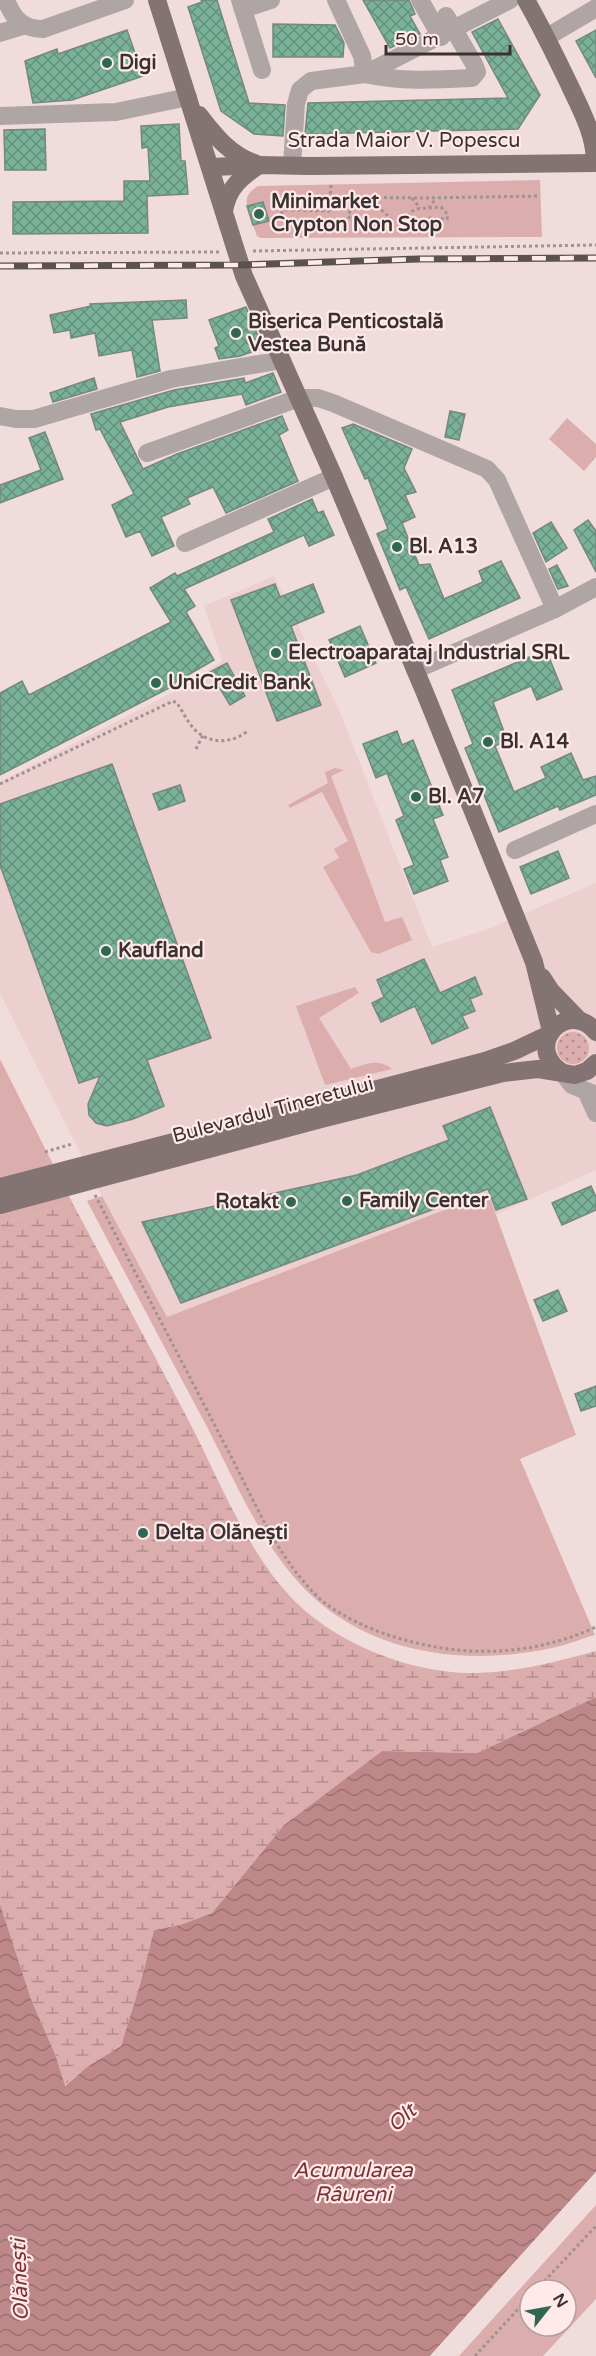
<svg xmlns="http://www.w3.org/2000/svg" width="596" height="2356" font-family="'Varela Round',sans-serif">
<defs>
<pattern id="wetland-marsh" width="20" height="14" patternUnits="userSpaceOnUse" patternTransform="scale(1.5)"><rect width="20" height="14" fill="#dbadad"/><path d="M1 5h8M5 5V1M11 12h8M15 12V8" fill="none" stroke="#b38d8d"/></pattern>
<pattern id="garden-dots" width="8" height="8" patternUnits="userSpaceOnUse" patternTransform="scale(1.5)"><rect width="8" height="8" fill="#dbadad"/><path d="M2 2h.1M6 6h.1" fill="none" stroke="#b38d8d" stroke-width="1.8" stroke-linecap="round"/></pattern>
<pattern id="water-waves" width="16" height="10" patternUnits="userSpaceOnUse" patternTransform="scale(1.5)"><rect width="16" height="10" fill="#bf8888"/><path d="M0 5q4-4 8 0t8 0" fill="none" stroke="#9c7070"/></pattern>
<pattern id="building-cross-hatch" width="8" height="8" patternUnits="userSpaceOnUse" patternTransform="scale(1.5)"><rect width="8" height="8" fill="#79b199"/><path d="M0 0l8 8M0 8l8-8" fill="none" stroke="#64917d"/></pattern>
</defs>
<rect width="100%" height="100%" fill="#f1dcdc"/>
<polygon fill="#eccfcf" points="274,576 339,710 432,947 488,929 596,883 596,1170 495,1215 488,1193 167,1317 102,1196 0,993 0,782 185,686 222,661 204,606"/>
<g fill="#dbadad" fill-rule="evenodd">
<path d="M540,180L542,237L261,238L257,236L253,225L269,221L263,202L247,206C245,196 250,191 258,186Z"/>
<polygon points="567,418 596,444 596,457 584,471 549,439"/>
<polygon points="335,768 344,770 331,776 385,922 402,917 412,940 378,954 371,952 323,867 339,858 334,849 348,841 322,792 290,808 288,805 328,783 325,772"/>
<path d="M355,987L359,993L319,1018L351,1069C366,1064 378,1058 392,1069L325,1085L296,1006Z"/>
<polygon points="0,1059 73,1204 0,1223"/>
<path d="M488,1193L576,1435L520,1459L595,1635C581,1639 567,1645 552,1648C464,1667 364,1654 300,1584C259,1539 234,1479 206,1425C166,1350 126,1275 87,1201L102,1196L167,1317Z"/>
<path d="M596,2205V2299L543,2356H459ZM530,2290H566V2326H530Z"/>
</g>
<path fill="url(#wetland-marsh)" d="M73,1204C113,1279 154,1354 193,1429C220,1483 247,1549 288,1594C330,1641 408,1673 471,1673C514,1673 555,1662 596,1651V1697L477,1753L382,1751L284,1825L212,1913L180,1925L154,1930L141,1981L121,2046L87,2067L64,2086L55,2054L31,1999L0,1904V1223Z"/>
<circle fill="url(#garden-dots)" cx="573" cy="1048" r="16"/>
<polygon fill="url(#water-waves)" points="596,1697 596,2172 430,2356 0,2356 0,1904 31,1999 55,2054 65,2086 87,2067 121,2046 141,1981 154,1930 180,1925 212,1913 284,1825 382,1751 477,1753"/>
<polygon fill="#f1dcdc" points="596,2172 596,2176 434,2356 430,2356"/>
<g fill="url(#building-cross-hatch)" stroke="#76877f" stroke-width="1.5">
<polygon points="201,0 217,0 249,103 285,105 283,136 254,134 221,111 188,7 202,2"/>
<polygon points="363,0 409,0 415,14 410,16 420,34 390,48"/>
<polygon points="498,19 540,95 518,129 305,134 308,103 508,98 472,32"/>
<polygon points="273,24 335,25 344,43 343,57 273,57"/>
<polygon points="127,30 143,76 72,100 33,103 25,61 57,49 58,54"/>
<polygon points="596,30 596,78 576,41"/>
<polygon points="179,124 181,161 185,161 188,194 147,196 148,233 13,234 13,202 124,201 124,181 150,181 148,147 142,148 141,126"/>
<polygon points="45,129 46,170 5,170 4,130"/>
<polygon points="263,202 269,221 253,225 247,206"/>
<polygon points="186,300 187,318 152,320 160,371 137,377 132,350 99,356 95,333 71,338 70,330 54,333 50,315 91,306 90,304"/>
<polygon points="246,307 263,348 240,356 219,359 215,348 219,346 209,320"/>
<polygon points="273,373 281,392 246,405 242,394 168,407 120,422 143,469 177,454 282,416 288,430 279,435 298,481 226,513 213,487 187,498 190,504 161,517 174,546 152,556 140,531 126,537 112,505 134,494 100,429 96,430 91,414 174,390 244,378 245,383"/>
<polygon points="94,378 97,389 53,402 50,393"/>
<polygon points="450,411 465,414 459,440 445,437"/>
<polygon points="353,424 412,449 404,468 416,492 405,495 415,517 402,523 419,565 430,564 444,599 483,582 479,571 501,561 520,598 429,639 406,587 400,590 377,534 388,529 368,478 365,479 342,428"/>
<polygon points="45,432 63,479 0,503 0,485 41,470 29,438"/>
<polygon points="312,499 318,513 323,511 334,535 309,546 304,535 184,589 195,606 186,612 214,660 174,683 175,685 0,775 0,693 22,681 29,695 171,622 150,588 175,573 177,576 274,532 268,519"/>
<polygon points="588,520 596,531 596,572 574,530"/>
<polygon points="551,522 567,548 546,562 533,533"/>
<polygon points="557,565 568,586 558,589 549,569"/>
<polygon points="275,584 280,597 313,584 324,612 291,626 321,705 277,721 231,600"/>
<polygon points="360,626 376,663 345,677 329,640"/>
<polygon points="546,650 562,689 537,700 531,686 493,702 507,740 495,746 514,792 546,778 541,767 571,753 583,780 596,776 596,795 560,810 558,806 499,832 465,748 473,744 452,690"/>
<polygon points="227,663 245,696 230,705 210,672"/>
<polygon points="397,731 402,745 413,740 443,815 433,819 448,857 440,860 448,881 414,894 404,869 414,865 396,820 404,816 387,773 376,778 363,744"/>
<polygon points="112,764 211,1038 147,1060 164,1106 133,1119 107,1126 96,1123 89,1115 88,1104 100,1076 79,1083 0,865 0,804"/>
<polygon points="180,785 185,801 159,810 153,794"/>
<polygon points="558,851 569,878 531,894 520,867"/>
<polygon points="424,959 440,993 475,977 482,994 470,999 475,1011 462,1016 468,1028 432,1044 415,1006 381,1022 372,1003 384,997 377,980"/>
<polygon points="490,1107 527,1199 496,1210 488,1189 181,1303 142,1222 357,1175 449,1140 443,1126"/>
<polygon points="591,1186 596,1197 596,1210 562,1225 552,1203"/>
<polygon points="558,1290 567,1311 543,1321 534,1300"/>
<polygon points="596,1386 596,1406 581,1411 575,1394"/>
</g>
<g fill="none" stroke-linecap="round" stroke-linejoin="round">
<g stroke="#a19191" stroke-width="3" stroke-dasharray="3 3" stroke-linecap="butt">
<polyline points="331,185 330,197 423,198 539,196"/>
<polyline points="412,198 420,208"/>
<path d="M364,205C377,206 384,210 392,221V225C374,235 360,231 348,216L351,209Z"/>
<polygon points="441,207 448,215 447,219 427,218 416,224 411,223 408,217 410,212 417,209"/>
<polyline points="429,208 436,198"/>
<polyline points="277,218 284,210 329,211 330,197"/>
<polyline points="253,251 596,245"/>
<polyline points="0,253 219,252"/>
<polyline points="196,749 203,735"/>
<path d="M0,784L173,701L177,703C183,712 188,723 196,731C212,745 232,743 248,731"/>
<polyline points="45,1152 72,1144"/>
<path d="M95,1195C138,1278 182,1362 225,1445C254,1499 275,1556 320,1599C339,1615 365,1627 388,1635C459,1658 527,1658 596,1627"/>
<polyline points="536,2290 596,2226"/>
<polyline points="475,2356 530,2296"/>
</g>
<g stroke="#afa5a5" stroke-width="18">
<path d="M6,0C13,18 22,29 43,29L125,0"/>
<polyline points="240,0 262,70"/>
<path d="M336,0L362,56L365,74C401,82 435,80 472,78L477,72L474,64L446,16"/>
<polyline points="420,0 441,37"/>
<polyline points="243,9 271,0"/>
<polyline points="0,33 23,26"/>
<polyline points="547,37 596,8"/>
<polyline points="0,116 116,112 188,97"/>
<polyline points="292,165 296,104 300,90 311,81 365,74 510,0"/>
<polyline points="0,416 16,419 34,419 171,379 282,360"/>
<polyline points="147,453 299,398 318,398 333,403 487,469 497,480 555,609"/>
<polyline points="185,543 334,477"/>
<polyline points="415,670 555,609 596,587"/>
<polyline points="515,850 596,814"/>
<polyline points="562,1072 572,1085 596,1095"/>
<polyline points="587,1093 596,1113"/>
</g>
<g stroke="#837373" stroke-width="18">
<polyline points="157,0 244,276 334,477 425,693 534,962 551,1031"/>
<path d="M526,0C542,28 555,55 569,84C581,110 595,134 595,163"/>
<path d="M199,115C215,136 231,156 257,164"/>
<polyline points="211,167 259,165 309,166 596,163"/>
<path d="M224,211C228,188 240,178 259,165"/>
<polyline points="542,977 551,991 580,1021"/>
<path d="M560,1071C523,1044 569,998 596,1032"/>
<polyline points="0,1187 485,1061 514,1051 550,1034"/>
<polyline points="0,1205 321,1119 503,1073 538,1069 575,1075 587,1071 596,1063"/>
</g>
<defs>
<polyline id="rail" points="0,266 240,265 418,259 596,258"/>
</defs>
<use href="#rail" stroke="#5b5151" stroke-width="7"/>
<use href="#rail" stroke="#ffe9e9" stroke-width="4.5" stroke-dasharray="14" stroke-linecap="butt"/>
</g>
<g fill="#2e6852" stroke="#ffe9e9" stroke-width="2">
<circle cx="107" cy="63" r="6"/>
<circle cx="259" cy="214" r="6"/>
<circle cx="236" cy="333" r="6"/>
<circle cx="397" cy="547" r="6"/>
<circle cx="276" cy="653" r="6"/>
<circle cx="156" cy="683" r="6"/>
<circle cx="488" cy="742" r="6"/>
<circle cx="416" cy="797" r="6"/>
<circle cx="106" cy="951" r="6"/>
<circle cx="347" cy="1201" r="6"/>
<circle cx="291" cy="1202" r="6"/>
<circle cx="143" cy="1533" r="6"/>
</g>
<g text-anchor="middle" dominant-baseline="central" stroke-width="4.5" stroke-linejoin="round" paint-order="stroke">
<g font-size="20" font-weight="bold" fill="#3a3232" stroke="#ffe9e9" text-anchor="start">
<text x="119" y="63">Digi</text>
<text x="271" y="202">Minimarket<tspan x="271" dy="23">Crypton Non Stop</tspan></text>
<text x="248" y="322">Biserica Penticostală<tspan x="248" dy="23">Vestea Bună</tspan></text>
<text x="409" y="547">Bl. A13</text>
<text x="288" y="653">Electroaparataj Industrial SRL</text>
<text x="168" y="683">UniCredit Bank</text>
<text x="500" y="742">Bl. A14</text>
<text x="428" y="797">Bl. A7</text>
<text x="118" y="951">Kaufland</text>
<text x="359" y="1201">Family Center</text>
<text x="279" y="1202" text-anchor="end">Rotakt</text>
<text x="155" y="1533">Delta Olănești</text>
</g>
<g font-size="20" fill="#3a3232" stroke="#ffe9e9">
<text x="404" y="141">Strada Maior V. Popescu</text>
<text transform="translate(273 1110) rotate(-15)">Bulevardul Tineretului</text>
</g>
<g font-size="21" font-style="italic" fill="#7a3438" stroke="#ffe9e9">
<text transform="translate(402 2118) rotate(-42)">Olt</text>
<text x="353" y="2170">Acumularea<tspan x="353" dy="24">Râureni</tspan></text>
<text transform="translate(20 2280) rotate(-92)">Olănești</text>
</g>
</g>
<g transform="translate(548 2308) rotate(59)"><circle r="28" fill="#ffe9e9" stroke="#b0a0a0" stroke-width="1.5"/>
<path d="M0-4.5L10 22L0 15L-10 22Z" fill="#2e6852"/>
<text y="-9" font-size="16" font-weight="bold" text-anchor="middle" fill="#3a3232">N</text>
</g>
<path d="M386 45v9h124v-9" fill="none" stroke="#3a3232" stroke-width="3"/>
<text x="395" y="45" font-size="18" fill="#3a3232" stroke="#ffe9e9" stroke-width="4.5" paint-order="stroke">50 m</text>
</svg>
